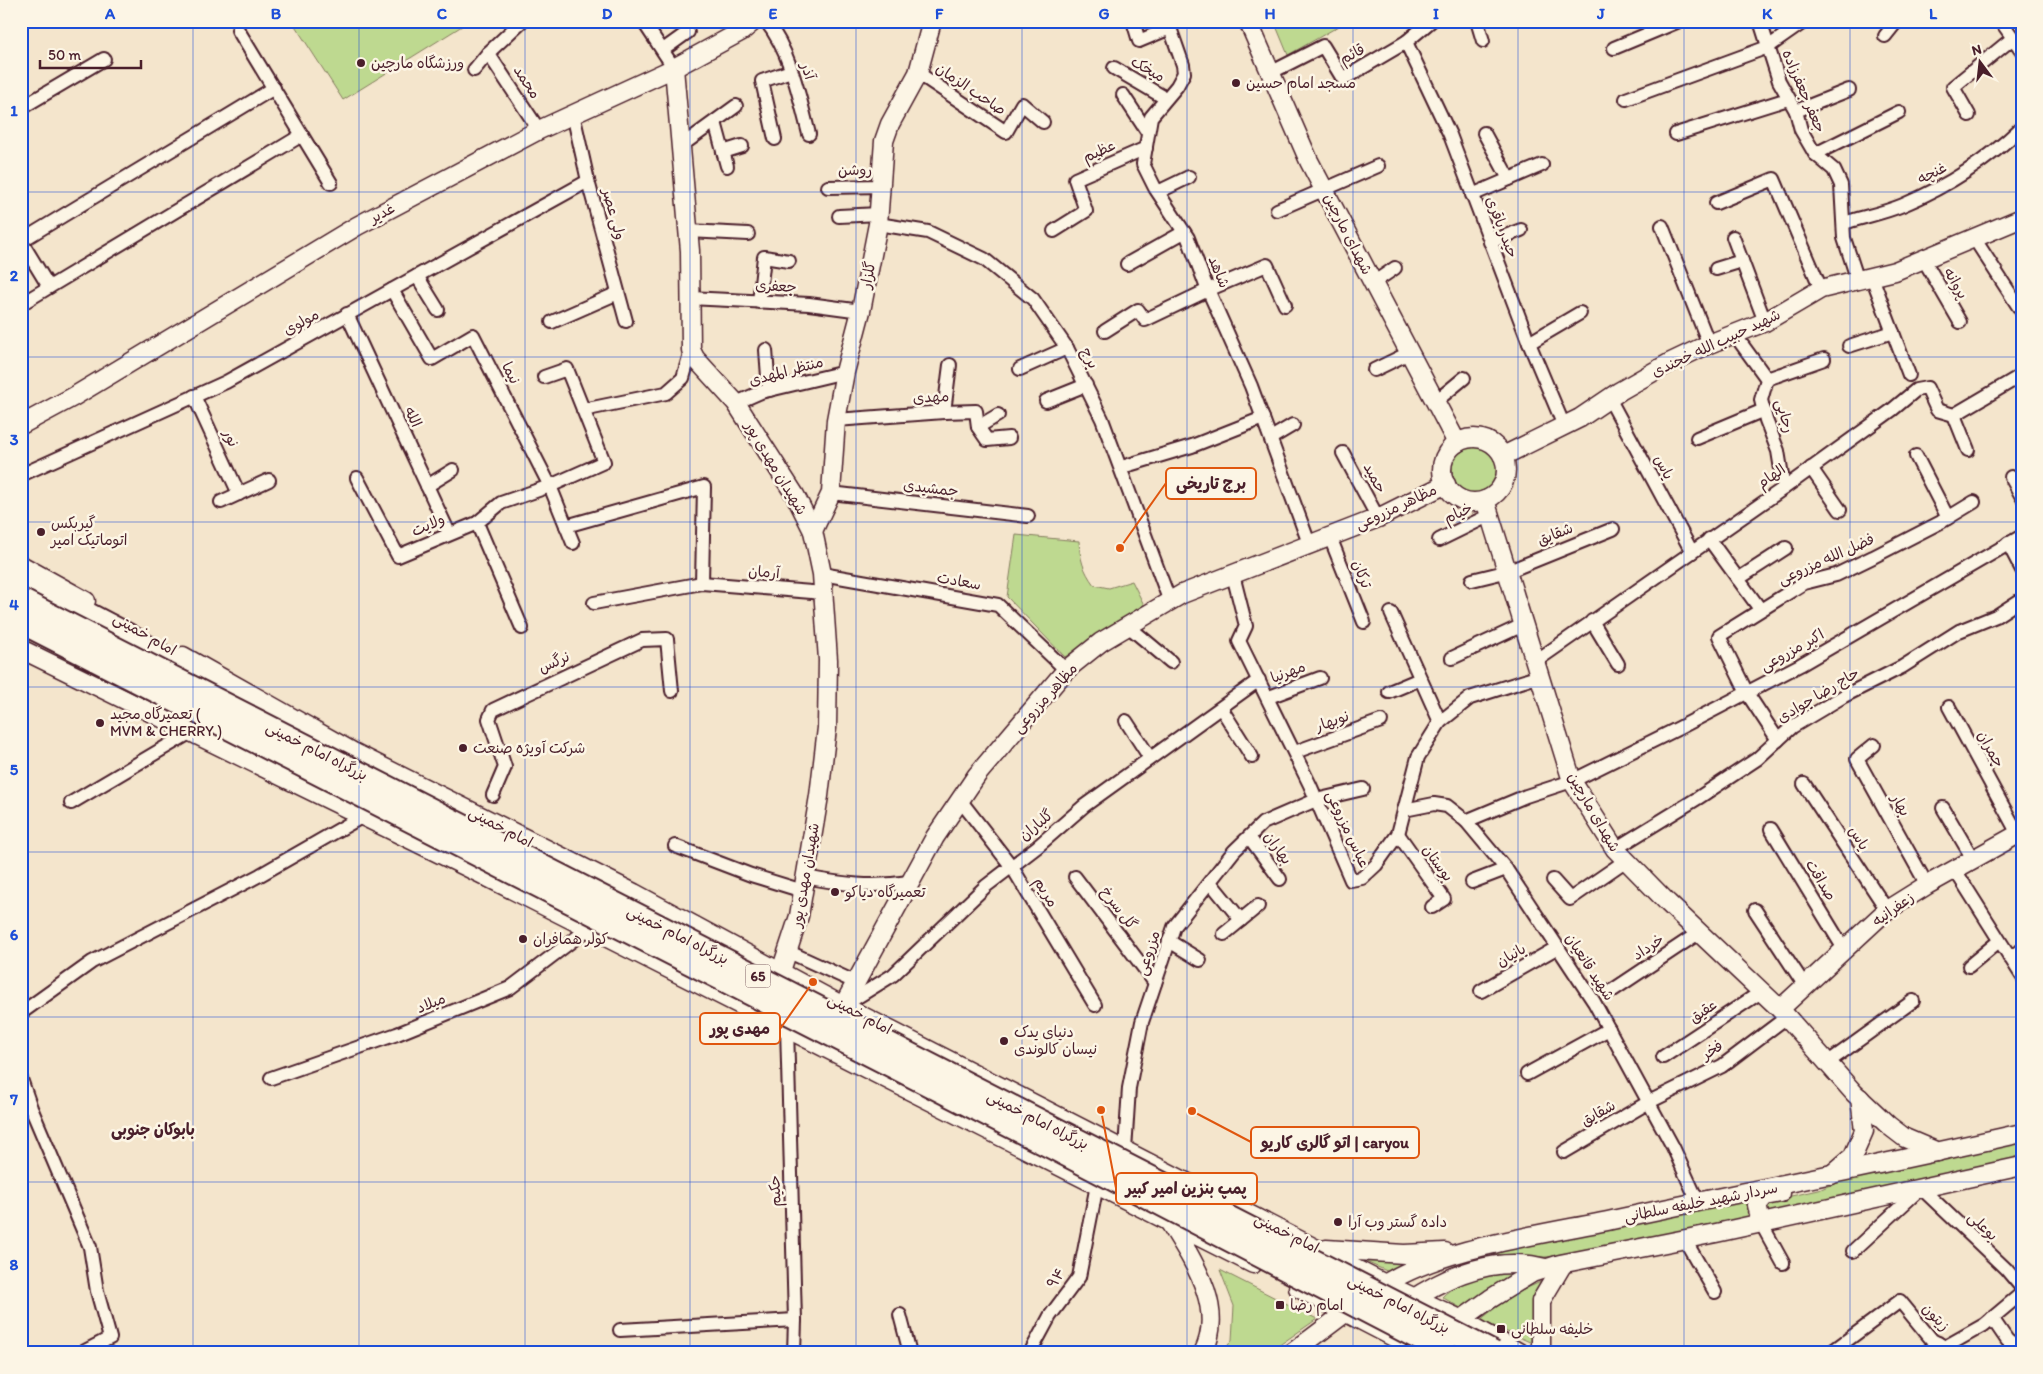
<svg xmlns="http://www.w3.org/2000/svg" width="2043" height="1374" font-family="Itim,'Playpen Sans Arabic',sans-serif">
<rect width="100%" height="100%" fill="#f4e5cc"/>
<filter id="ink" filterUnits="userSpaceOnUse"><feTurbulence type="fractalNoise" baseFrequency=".02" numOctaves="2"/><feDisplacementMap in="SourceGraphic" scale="10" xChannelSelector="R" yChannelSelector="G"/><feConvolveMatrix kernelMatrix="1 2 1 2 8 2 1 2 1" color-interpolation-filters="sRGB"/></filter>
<g filter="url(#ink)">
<g fill="#bed990" stroke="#847c5e">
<polygon points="292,21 458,21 462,26 343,100"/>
<polygon points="1274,21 1348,21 1288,55"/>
<circle cx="1475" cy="470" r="23"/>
<path d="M1016,535L1079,541C1080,559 1083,570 1094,585L1109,588L1132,581L1144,605L1065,657L1007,597Z"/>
<polygon points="2022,1141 2022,1161 1768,1215 1765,1207 1768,1201 1819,1190 1837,1182"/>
<polygon points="1750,1199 1747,1212 1751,1221 1585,1253 1545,1257 1486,1254"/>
<polygon points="1359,1259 1419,1260 1389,1272"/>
<polygon points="1220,1270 1317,1319 1268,1353 1222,1353 1232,1340 1234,1306"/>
<path d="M1521,1271L1464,1310L1442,1297C1461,1277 1495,1272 1521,1271Z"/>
<path d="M1549,1279L1534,1303L1532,1343L1480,1320C1502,1302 1522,1288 1549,1279Z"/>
</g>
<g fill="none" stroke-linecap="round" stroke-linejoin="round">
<defs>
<g id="street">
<polyline points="643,21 674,68"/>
<path d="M766,21C791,53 799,96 809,134"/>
<polyline points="1133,21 1139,41 1170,28"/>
<polyline points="1171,21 1170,28 1183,65 1184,73 1177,86 1151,117 1143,164 1155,188 1188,238 1205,283 1251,386 1310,546"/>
<polyline points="1477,21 1483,41"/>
<polyline points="1760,21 1779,81 1796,111 1801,130 1815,154 1834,170 1841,185 1844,238 1858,281"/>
<polyline points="2001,21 2022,51"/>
<polyline points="238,30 331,183"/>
<polyline points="1885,36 1897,21"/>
<polyline points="1406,42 1450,135 1529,343 1564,426"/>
<polyline points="1614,48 1679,21"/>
<polyline points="663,50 688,32"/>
<polyline points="488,53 539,130"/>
<polyline points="1114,68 1165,98"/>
<polyline points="474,70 488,53 522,21"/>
<polyline points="918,73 1006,132 1022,104 1043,122"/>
<polyline points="1270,73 1323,46 1343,79 1406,42 1431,21"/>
<polyline points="1123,95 1148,133"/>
<polyline points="1626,99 1768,47 1805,21"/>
<polyline points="21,108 104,59"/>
<polyline points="1796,111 1849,90"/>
<polyline points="573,114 588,181 626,321"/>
<polyline points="1969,115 1953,87 2013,38"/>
<polyline points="715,122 727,166"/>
<polyline points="1484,133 1509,179"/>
<polyline points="1676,134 1788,99"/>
<polyline points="775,139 762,81 791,71"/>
<polyline points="681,146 736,106"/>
<polyline points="723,152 742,146"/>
<polyline points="1815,154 1899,112"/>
<polyline points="828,187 882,186"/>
<polyline points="1158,192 1189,177"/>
<polyline points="1472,195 1542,165"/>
<polyline points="1716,203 1774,179 1821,289"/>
<polyline points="1277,210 1378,166"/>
<polyline points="839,216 879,214"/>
<path d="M1844,223C1863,217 1884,213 1903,205C1948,186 1987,161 2022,127"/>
<polyline points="878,224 928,232 984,259 1033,299 1067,348 1102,419 1170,602"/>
<polyline points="1662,226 1709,344"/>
<polyline points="688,231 748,234"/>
<polyline points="1054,231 1086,211 1075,179 1146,148"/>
<polyline points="1733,237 1765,322"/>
<polyline points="1974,238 2022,312"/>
<polyline points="21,241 274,88"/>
<polyline points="21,241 49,287"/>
<polyline points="1490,242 1521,230"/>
<polyline points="1924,260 1960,322"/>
<polyline points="1127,264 1184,232"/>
<polyline points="1716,269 1742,261"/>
<polyline points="417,276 438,310"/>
<polyline points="1872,277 1909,375"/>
<polyline points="1373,283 1395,268"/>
<polyline points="392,290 432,359 473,335 550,486 573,543"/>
<polyline points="689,298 809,304 861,311"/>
<polyline points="759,302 764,257 789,261"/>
<polyline points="21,304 302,135"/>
<polyline points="347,314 449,533"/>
<polyline points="552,322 618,293"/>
<polyline points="1105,331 1138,310 1145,320 1208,290 1267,265 1285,305"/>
<polyline points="1735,335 1767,379 1761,400 1766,420 1778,451 1784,488"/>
<polyline points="1529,343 1580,313"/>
<polyline points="1849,346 1893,332"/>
<polyline points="766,350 769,390"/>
<polyline points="1020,369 1067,348"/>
<polyline points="1374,370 1409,353"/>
<polyline points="1767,379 1824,359"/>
<polyline points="194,396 239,494"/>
<polyline points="1609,398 1692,552"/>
<polyline points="1046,401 1086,385"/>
<polyline points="1435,402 1464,378"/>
<polyline points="736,403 761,392 845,372"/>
<polyline points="583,410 666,393 683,378 691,350"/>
<polyline points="944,412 950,365"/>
<polyline points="1954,415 1968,450"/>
<polyline points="836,420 944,412 976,411 978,427 987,440 1009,438"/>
<polyline points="978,427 998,415"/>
<polyline points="1271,438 1293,425"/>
<polyline points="1697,438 1764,410"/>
<polyline points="1343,453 1378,518"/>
<polyline points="1916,456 1948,518"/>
<polyline points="1122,467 1192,446 1263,418"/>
<polyline points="1811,468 1840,510"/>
<polyline points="21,475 226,382 588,181"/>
<polyline points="2011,477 2022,497"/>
<polyline points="357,478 398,556 477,523 501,503 550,486 604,462 567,369 544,377"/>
<polyline points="427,486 453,470"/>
<polyline points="831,493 1028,516"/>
<polyline points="221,502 269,480"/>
<polyline points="477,523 522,628"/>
<polyline points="566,526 704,487 702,583"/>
<polyline points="1330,537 1364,622"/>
<polyline points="1709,539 1760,609"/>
<polyline points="1439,540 1490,515"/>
<polyline points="2008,543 2022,570"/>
<polyline points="822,574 998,605 1066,670"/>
<polyline points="1233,575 1246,626 1239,641 1310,785 1351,880 1362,878 1376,865 1398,834 1418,757 1440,722 1470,698 1540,676"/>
<polyline points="1738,579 1786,548"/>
<polyline points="1472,580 1509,571 1613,529"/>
<polyline points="594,603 702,583 824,593"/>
<polyline points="1391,613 1440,722"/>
<polyline points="1592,621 1618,664"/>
<polyline points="1128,626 1171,662"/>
<polyline points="1452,658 1525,624"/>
<polyline points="1536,661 1784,488 1892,410 1916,390 1927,388 1937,410 1954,415 2022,375"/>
<polyline points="1389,692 1420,679"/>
<polyline points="1269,697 1320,678"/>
<polyline points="1949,707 2018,834"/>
<polyline points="1221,708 1252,757"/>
<polyline points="1126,721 1150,758"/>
<polyline points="1778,740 1747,693 1719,636 1804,583 1836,575 1873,557 1941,522 1974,502"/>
<polyline points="1874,745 1857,759 1927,885"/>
<polyline points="1295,752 1381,721"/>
<polyline points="1804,784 1887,910"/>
<polyline points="493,795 505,767 489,719 493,710 642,640 667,639 672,691"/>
<polyline points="960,800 1012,867 1095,1005"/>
<polyline points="71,803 191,732"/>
<polyline points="1943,808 1973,859"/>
<polyline points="1404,810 1434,804 1447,806 1466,821 1506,869 1594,1002 1673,1147 1698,1202"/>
<polyline points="1466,821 1526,796 1572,781 1679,728 1800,665 2022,536"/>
<polyline points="1771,829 1844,949"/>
<polyline points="1398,834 1444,899 1432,907"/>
<polyline points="1249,837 1280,879"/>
<polyline points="675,846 751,875 803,891"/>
<polyline points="1615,849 1698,798 1757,759 1792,727 1844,696 1902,667 1959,631 1996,616 2022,599"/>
<polyline points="1955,870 2022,976"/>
<path d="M805,877C841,884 873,888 909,882"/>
<polyline points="1075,877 1155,983"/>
<polyline points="1553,880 1570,899 1625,861"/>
<polyline points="1210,882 1241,920"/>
<polyline points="1472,882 1506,869"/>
<polyline points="1755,910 1805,986"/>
<polyline points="1224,934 1258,906"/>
<polyline points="1169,941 1200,960"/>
<polyline points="789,952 857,983"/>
<polyline points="2009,957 2022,950"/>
<polyline points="1969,966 1999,941"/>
<polyline points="1613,990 1700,932"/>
<polyline points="1481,991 1558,947"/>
<polyline points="843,1006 893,975 986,886 1037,847 1084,806 1259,680"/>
<polyline points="21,1013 92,962 260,875 363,816"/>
<polyline points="787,1027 795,1320 794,1353"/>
<polyline points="1663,1057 1761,992"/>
<polyline points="1827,1063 1913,1001"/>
<polyline points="1527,1074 1609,1029"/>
<polyline points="271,1078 397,1034 510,988 589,928"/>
<polyline points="21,1079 31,1108 90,1247 97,1291 110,1338 81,1353"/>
<polyline points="1125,1150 1129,1088 1142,1022 1174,927 1234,851 1263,823 1316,800 1363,789"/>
<polyline points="1564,1152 1649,1102 1722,1066 1787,1017"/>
<polyline points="1761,1223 1783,1263"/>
<polyline points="1685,1240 1715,1292"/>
<polyline points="1853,1251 1921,1188 2006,1269 2022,1288"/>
<polyline points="900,1315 910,1353"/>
<polyline points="1992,1318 2007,1340 2022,1352"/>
<polyline points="620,1330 795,1320"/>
<polyline points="1030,1353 1050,1316 1079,1277 1097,1185"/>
<polyline points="1830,1353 1900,1301 1932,1340 1945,1347 1984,1325 2022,1293"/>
<polyline points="1926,1353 1938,1343"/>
</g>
<g id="secondary">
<polyline points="1248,21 1309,161 1457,443"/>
<polyline points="674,68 690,251 691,350 695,358 736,403 795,495 813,531 822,574 828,660 827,728 819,796 799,916 781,971"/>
<polyline points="21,425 73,397 357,226 539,130 674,68 742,31 754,21"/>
<circle cx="1474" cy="470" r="32"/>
<polyline points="1503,456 1580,418 1620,391 1669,363 1709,344 1765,322 1821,289 1895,271 2022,218"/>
<polyline points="1485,500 1572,781 1615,849 1668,903 1780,1009 1854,1093 1888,1125 1905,1138 1938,1152"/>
<polyline points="813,531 831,493 836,420 845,372 861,311 878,224 884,141 890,124 918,73 932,21"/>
<polyline points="21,565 86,601"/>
<polyline points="21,649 481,874 1253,1264"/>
<polyline points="183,656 353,752 634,893 843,1006 1385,1284 1462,1320 1520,1353"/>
<polyline points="843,1006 935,837 977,775 1066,670 1101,642 1182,594 1378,518 1446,484"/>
<polyline points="1780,1009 1887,910 1927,885 2022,832"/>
<polyline points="1831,1175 1853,1156 1864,1131 1860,1098"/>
<path d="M1170,1223C1193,1261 1226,1308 1203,1353"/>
<polyline points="1761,1223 1757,1205 1765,1196 1781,1193"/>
<polyline points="1326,1249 1404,1254 1445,1252"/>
<polyline points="1298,1288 1399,1340"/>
<path d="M1378,1289C1431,1249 1545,1234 1612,1220C1748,1191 1885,1164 2022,1133"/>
<path d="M1408,1302C1448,1275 1496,1255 1545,1268"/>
<polyline points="1292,1353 1353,1307"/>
<polyline points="1414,1353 1490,1299 1532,1273 1560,1264 1716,1233 2022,1166"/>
<polyline points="1541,1353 1541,1301 1563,1264"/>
</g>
<polyline id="highway" points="21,579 128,635 230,697"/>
</defs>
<use href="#street" stroke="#4a1f2b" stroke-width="16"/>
<use href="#secondary" stroke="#4a1f2b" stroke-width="21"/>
<use href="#highway" stroke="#4a1f2b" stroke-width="26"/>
<use href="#street" stroke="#fcf5e5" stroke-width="12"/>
<use href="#secondary" stroke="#fcf5e5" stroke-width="18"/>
<use href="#highway" stroke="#fcf5e5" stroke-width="22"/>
<defs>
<g id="highway-bridge">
<polyline points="21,600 1494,1353"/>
<polyline points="21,622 1053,1148 1447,1353"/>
</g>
</defs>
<use href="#highway-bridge" stroke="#4a1f2b" stroke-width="26" stroke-linecap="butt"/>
<use href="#highway-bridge" stroke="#fcf5e5" stroke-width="22"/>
</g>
</g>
<path fill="none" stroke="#1d4ed8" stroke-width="1" stroke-opacity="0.55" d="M193,21V1353M359,21V1353M525,21V1353M690,21V1353M856,21V1353M1022,21V1353M1187,21V1353M1353,21V1353M1518,21V1353M1684,21V1353M1850,21V1353M21,192H2022M21,357H2022M21,522H2022M21,687H2022M21,852H2022M21,1017H2022M21,1182H2022"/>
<g fill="#4a1f2b" stroke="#fcf5e5" stroke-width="2">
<circle cx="361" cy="63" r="5"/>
<circle cx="1236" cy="83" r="5"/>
<circle cx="41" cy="532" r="5"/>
<circle cx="100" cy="723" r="5"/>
<circle cx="463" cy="748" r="5"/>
<circle cx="835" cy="892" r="5"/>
<circle cx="523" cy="939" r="5"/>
<circle cx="1004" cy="1041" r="5"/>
<circle cx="1338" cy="1222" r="5"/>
<rect x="1275" y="1300" width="10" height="10" rx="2.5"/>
<rect x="1496" y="1324" width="10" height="10" rx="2.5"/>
</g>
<g text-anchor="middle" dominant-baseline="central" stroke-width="5" stroke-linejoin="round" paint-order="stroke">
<rect fill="#fcf5e5" stroke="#7f5f63" stroke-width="1" x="745.5" y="964.5" width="25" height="23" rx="4"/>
<g font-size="14" font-weight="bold" fill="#4a1f2b">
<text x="758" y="976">65</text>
</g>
<g font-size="15" fill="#4a1f2b" stroke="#fcf5e5">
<text transform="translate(1352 54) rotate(-28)">قائم</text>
<text transform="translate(1148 69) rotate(30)">میخک</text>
<text transform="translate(808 71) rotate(72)">آذر</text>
<text transform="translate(527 82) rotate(57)">محمد</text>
<text transform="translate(971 89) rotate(34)">صاحب الزمان</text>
<text transform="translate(1804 91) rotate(67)">جعفر جعفرزاده</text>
<text transform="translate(1099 151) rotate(-24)">عظیم</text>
<text transform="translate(855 170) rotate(-1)">روشن</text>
<text transform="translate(1932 173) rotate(-27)">غنچه</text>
<text transform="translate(382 213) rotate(-28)">غدیر</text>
<text transform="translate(614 214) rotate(75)">ولی عصر</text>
<text transform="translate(1502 227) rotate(69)">حیدر باقری</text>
<text transform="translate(1348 234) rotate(63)">شهدای مارچین</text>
<text transform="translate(1219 272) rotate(68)">شاهد</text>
<text transform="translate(868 275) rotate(-79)">گلزار</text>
<text transform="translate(1956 283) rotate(60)">پروانه</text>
<text transform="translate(776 286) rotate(3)">جعفری</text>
<text transform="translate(301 322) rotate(-29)">مولوی</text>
<text transform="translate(1716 343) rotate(-25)">شهید حبیب الله خجندی</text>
<text transform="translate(1090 358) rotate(64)">برج</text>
<text transform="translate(786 371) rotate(-15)">منتظر المهدی</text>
<text transform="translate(511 373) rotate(63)">نیما</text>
<text transform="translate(931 397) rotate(-3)">مهدی</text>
<text transform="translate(1785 416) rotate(74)">رجایی</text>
<text transform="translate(413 417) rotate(65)">الله</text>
<text transform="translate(231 438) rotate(65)">نور</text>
<text transform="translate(1664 467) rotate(62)">یاس</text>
<text transform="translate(776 468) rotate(59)">شهیدان مهدی پور</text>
<text transform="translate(1771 476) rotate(-35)">الهام</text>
<text transform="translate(1375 478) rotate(62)">حمید</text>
<text transform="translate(931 488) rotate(7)">جمشیدی</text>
<text transform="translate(1396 507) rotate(-25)">مظاهر مزروعی</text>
<text transform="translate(1458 513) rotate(-25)">خیام</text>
<text transform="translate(428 525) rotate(-24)">ولایت</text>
<text transform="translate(1555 534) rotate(-22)">شقایق</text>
<text transform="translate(1826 559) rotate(-24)">فضل الله مزروعی</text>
<text transform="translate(764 572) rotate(4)">آرمان</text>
<text transform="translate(1362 574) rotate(68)">ترکان</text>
<text transform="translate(959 581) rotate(10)">سعادت</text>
<text transform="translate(145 634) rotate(30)">امام خمینی</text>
<text transform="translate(1792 650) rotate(-29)">اکبر مزروعی</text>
<text transform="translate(554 662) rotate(-24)">نرگس</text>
<text transform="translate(1288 672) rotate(-21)">مهرنیا</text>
<text transform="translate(1818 695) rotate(-31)">حاج رضا جوادی</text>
<text transform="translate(1045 698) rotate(-48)">مظاهر مزروعی</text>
<text transform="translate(1332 721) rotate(-20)">نوبهار</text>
<text transform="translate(1991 749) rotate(61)">چمران</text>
<text transform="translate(317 751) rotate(27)">بزرگراه امام خمینی</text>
<text transform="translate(1901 805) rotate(61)">بهار</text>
<text transform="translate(1594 812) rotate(60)">شهدای مارچین</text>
<text transform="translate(1036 825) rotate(-40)">گلباران</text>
<text transform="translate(501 827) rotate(28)">امام خمینی</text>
<text transform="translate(1348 829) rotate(65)">عباس مزروعی</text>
<text transform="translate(1859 838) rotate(57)">یاس</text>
<text transform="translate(1278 848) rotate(54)">بهاران</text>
<text transform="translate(1438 863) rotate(54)">بوستان</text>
<text transform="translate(805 875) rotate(-80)">شهیدان مهدی پور</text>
<text transform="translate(1821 880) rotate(59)">صداقت</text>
<text transform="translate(1046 892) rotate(59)">مریم</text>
<text transform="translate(1119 908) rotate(53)">گل سرخ</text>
<text transform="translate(1893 909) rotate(-36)">زعفرانیه</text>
<text transform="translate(678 935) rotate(27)">بزرگراه امام خمینی</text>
<text transform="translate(1648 947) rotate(-34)">خرداد</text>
<text transform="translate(1148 953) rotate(-72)">مزروعی</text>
<text transform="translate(1511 955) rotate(-30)">بانیان</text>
<text transform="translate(1590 967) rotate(57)">شهید قانعیان</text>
<text transform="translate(431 1003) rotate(-22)">میلاد</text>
<text transform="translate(1703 1011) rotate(-34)">عقیق</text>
<text transform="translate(860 1014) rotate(28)">امام خمینی</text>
<text transform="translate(1712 1050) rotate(-32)">فخر</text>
<text transform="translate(1598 1113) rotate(-30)">شقایق</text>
<text transform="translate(1038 1120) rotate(27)">بزرگراه امام خمینی</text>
<text transform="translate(775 1191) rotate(-92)">حکیم</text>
<text transform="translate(1701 1202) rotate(-11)">سردار شهید خلیفه سلطانی</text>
<text transform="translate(1983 1226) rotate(43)">بوعلی</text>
<text transform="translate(1287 1233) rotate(27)">امام خمینی</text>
<text transform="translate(1056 1278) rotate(-57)">۹۴</text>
<text transform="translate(1399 1304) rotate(27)">بزرگراه امام خمینی</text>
<text transform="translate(1936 1317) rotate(46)">زیتون</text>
</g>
<g font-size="15" fill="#4a1f2b" stroke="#fcf5e5" text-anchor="start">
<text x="371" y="63">ورزشگاه مارچین</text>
<text x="1246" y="83">مسجد امام حسین</text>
<text x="51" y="523">گیربکس<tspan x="51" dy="17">اتوماتیک امیر</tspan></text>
<text x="110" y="714">تعمیرگاه مجید (<tspan x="110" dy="17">MVM &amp; CHERRY )</tspan></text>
<text x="473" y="748">شرکت آویژه صنعت</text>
<text x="845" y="892">تعمیرگاه دیاکو</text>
<text x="533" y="939">کولر همافران</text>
<text x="1014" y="1032">دنیای یدک<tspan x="1014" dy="17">نیسان کالوندی</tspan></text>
<text x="1348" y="1222">داده گستر وب آرا</text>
<text x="1290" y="1305">امام رضا</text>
<text x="1511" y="1329">خلیفه سلطانی</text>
</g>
<g font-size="16" font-weight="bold" fill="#4a1f2b" stroke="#fcf5e5">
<text x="153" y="1129">بابوکان جنوبی</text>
</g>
</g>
<path fill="none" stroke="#e0560e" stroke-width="2" d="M1120 548L1166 483M813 982L780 1029M1192 1111L1251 1142M1101 1110L1116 1188"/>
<g fill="#e0560e" stroke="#fcf5e5" stroke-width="2">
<circle cx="1120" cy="548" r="5"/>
<circle cx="813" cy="982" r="5"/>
<circle cx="1192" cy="1111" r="5"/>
<circle cx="1101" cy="1110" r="5"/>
</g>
<g fill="#fcf5e5" stroke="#e0560e" stroke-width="2">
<rect x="1166" y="468" width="90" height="31" rx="5"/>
<rect x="700" y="1013" width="80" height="31" rx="5"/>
<rect x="1251" y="1127" width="168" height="31" rx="5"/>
<rect x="1116" y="1173" width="141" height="31" rx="5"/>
</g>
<g font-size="16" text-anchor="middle" font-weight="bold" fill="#4a1f2b">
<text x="1211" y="489">برج تاریخی</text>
<text x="740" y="1034">مهدی پور</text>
<text x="1335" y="1148">اتو گالری کاریو | caryou</text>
<text x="1186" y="1194">پمپ بنزین امیر کبیر</text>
</g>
<rect width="2043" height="1374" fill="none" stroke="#fcf5e5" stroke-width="55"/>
<g transform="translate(1980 62) rotate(345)" stroke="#fcf5e5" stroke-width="4" paint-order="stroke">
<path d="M0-4L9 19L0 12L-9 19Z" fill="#4a1f2b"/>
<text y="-8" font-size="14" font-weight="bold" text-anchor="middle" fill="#4a1f2b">N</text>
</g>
<path d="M40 60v8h101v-8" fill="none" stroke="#4a1f2b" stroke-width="2.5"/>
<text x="48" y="60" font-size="15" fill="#4a1f2b" stroke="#fcf5e5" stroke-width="4" paint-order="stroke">50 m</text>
<rect x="28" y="28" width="1988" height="1318" fill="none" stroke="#1d4ed8" stroke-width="2"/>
<g font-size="16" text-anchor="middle" font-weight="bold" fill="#1d4ed8">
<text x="110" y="19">A</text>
<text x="276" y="19">B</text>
<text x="442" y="19">C</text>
<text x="607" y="19">D</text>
<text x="773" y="19">E</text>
<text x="939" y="19">F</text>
<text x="1104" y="19">G</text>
<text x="1270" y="19">H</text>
<text x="1436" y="19">I</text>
<text x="1601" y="19">J</text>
<text x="1767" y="19">K</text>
<text x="1933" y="19">L</text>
<text x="14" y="116">1</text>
<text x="14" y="281">2</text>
<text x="14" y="445">3</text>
<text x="14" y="610">4</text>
<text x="14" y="775">5</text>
<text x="14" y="940">6</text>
<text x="14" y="1105">7</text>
<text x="14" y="1270">8</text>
</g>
</svg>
